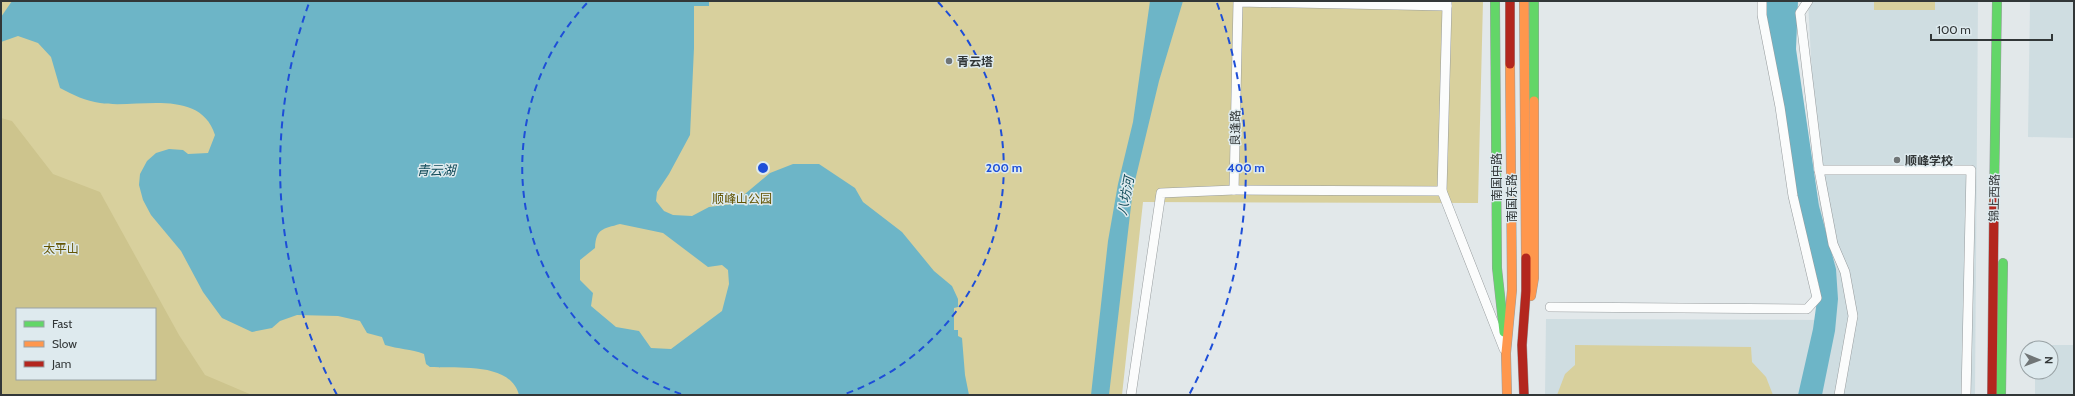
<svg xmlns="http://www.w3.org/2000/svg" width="2075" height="396" font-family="Cabin,'Noto Sans SC',sans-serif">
<rect width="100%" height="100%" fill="#e2e8ea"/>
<g fill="#cfdde1">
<polygon points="1808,1 1978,1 1975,395 1545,395 1546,319 1825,320"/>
<polygon points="2030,1 2074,1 2074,138 2028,137"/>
<polygon points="2035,345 2074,345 2074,395 2035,395 2035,372 2051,372 2051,348 2035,348"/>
</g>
<g fill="#d8d09d" fill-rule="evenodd">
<path d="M1,1H1483L1478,203L1143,202L1122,395H1ZM17,309H155V379H17Z"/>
<rect x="1874" y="1" width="61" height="9"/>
<polygon points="1575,345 1751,347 1752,362 1766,377 1773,395 1557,395 1565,374 1575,365"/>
</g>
<path fill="#cdc48d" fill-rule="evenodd" d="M1,118L12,121L53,174L100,192L179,335L205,375L252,395H1ZM17,309H155V379H17Z"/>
<g fill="#6db5c7" fill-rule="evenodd">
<path d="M12,1H709V6H694V48L690,135L669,174L657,192L656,201L664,211L673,215L692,216L709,207L733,204L770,173L793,164H819L855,188L863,202L902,232L934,271L952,286L958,299V307L954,308V330H958V336L962,338L965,375L969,395H519C510,361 456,369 430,367L426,364L424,354C411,349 398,349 385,345L382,337L367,333L360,321L338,316L297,315L280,321L272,328L252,332L222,318L203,292L181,251L151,215L143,200L139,185L140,174L147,161L156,153L169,149L183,150L188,154L208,153L215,135C200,87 137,109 100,103C86,101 73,95 60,88L51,57L38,43L18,36L1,42V17ZM620,224L663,233L708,267L722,265L728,270L729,284L722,311L671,349L651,348L639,331L616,327L591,306L593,293L580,280V260L595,248C596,228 603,229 620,224Z"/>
<polygon points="1150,1 1183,1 1159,81 1133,189 1109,395 1091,395 1108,241 1118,184 1133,122"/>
<polygon points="1766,1 1798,1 1796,49 1819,206 1836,269 1838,299 1835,331 1822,395 1798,395 1813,329 1819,286 1796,196 1765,22"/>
</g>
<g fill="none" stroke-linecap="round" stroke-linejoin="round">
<defs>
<g id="street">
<polyline points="1808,1 1800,13 1819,170 1833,244 1845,272 1853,316 1839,395"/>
<polyline points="1447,6 1442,191 1504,349"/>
<polyline points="1819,170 1971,170 1966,395"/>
<polyline points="1234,190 1442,191"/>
<polyline points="1550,307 1807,309 1817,298 1793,196 1780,107 1762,15 1762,1"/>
<polyline points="1131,395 1161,193 1234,190 1238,2 1447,6 1447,1"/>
</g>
<g id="fast">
<polyline points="1495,1 1497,268 1504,332"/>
<polyline points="1534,1 1534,101"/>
<polyline points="1994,200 1997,1"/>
<polyline points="2001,395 2003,263"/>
</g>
<g id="slow">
<polyline points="1524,1 1526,258"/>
<polyline points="1531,296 1534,278 1534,101"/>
<polyline points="1507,395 1506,353 1512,290 1510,64"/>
</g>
<g id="jam">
<polyline points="1510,1 1510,64"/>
<polyline points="1524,395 1522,345 1526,291 1526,258"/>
<polyline points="1992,395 1994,200"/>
</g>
</defs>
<use href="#street" stroke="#979c9e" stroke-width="10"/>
<use href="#fast" stroke="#979c9e" stroke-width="10"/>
<use href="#slow" stroke="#979c9e" stroke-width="10"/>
<use href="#jam" stroke="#979c9e" stroke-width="10"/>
<use href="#street" stroke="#fbfcfc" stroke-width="9"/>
<use href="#fast" stroke="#63d668" stroke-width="9"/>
<use href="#slow" stroke="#ff974d" stroke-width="9"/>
<use href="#jam" stroke="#b3261e" stroke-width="9"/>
</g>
<g fill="none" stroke="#1d4ed8" stroke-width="2" stroke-dasharray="7 5">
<path d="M681 394A241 241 0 0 1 588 2M938 2A241 241 0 0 1 845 394"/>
<path d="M337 395A483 483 0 0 1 309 3M1217 3A483 483 0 0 1 1189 395"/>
</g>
<g fill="#707576" stroke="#deeaee" stroke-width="1.5">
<circle cx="949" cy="61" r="4"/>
<circle cx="1897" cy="160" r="4"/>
</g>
<g text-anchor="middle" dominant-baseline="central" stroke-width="3" stroke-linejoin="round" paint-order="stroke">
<g font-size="12" font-weight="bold" fill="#323738" stroke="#deeaee" text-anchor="start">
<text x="957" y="61">青云塔</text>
<text x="1905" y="160">顺峰学校</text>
</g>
<g font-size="12" fill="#323738" stroke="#deeaee">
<text transform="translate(1235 128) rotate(-89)">良逢路</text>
<text transform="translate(1496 177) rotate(-90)">南国中路</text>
<text transform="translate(1511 198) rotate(-90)">南国东路</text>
<text transform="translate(1994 198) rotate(-89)">锦上西路</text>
</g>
<g font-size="12" fill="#645504" stroke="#deeaee">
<text x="742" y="198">顺峰山公园</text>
<text x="61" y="248">太平山</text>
</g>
<g font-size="13" font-style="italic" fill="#124b59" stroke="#deeaee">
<text x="436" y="170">青云湖</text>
<text transform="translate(1125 196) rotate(-79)">八坊河</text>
</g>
</g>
<circle cx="763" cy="168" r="6" fill="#1d4ed8" stroke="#deeaee" stroke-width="2"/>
<g font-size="12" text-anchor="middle" font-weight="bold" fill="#1d4ed8" stroke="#deeaee" stroke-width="3" stroke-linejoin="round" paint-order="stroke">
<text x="1004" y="172">200 m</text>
<text x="1246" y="172">400 m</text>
</g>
<rect width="2075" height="396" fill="none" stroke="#323738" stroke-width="4"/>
<rect x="16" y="308" width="140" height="72" fill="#deeaee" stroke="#99a2a5"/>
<rect x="24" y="321" width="20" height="6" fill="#63d668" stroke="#99a2a5"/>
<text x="52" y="328" font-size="12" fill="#323738">Fast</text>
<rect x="24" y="341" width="20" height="6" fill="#ff974d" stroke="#99a2a5"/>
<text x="52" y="348" font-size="12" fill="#323738">Slow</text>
<rect x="24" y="361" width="20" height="6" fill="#b3261e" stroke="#99a2a5"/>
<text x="52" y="368" font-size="12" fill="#323738">Jam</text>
<g transform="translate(2039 360) rotate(91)"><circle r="19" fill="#deeaee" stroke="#99a2a5"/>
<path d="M0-3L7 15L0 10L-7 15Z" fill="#707576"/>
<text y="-6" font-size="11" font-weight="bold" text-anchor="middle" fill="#323738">N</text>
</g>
<path d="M1931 34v6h121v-6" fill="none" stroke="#323738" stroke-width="2"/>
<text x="1937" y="34" font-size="12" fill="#323738" stroke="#deeaee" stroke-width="3" paint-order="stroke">100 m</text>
</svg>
